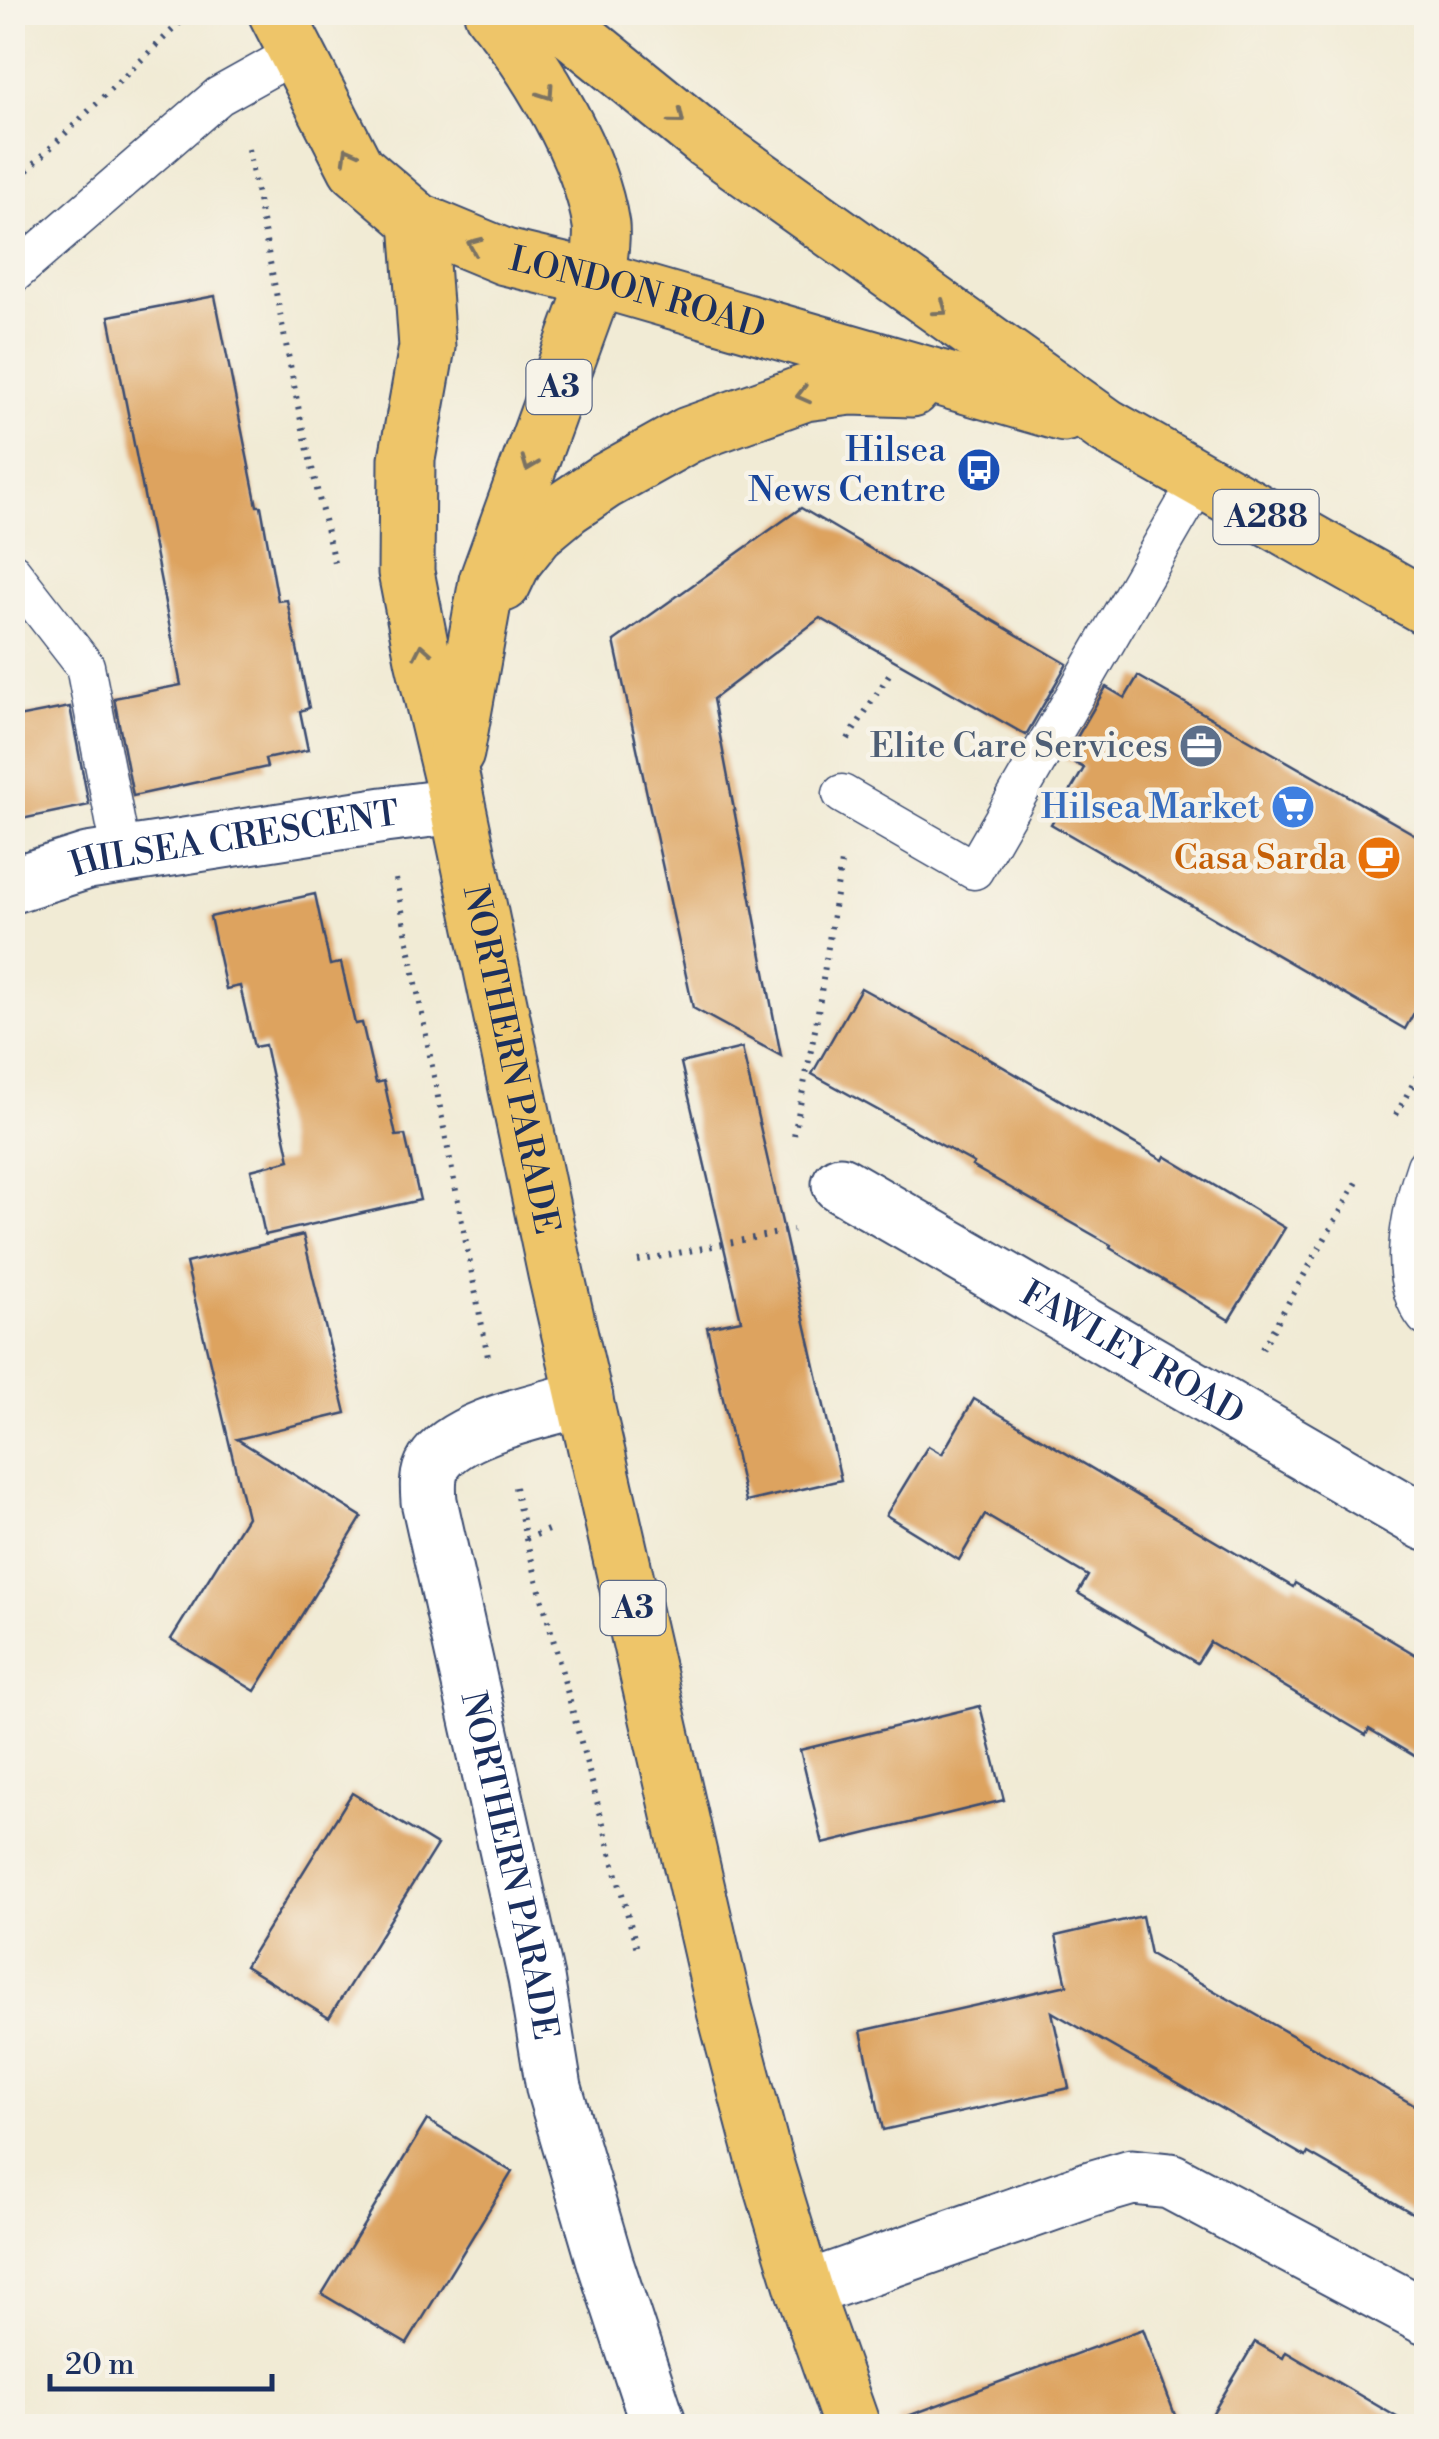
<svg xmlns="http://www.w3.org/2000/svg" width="1439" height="2439" font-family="'Libre Bodoni',serif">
<rect width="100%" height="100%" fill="#f7f3e8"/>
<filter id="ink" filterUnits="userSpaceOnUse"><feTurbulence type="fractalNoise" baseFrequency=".01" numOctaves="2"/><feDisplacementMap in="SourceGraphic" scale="20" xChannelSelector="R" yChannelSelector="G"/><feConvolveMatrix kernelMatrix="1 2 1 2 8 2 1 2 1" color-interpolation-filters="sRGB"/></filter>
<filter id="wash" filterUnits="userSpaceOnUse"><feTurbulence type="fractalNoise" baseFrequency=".0048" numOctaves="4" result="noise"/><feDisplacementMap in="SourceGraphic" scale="40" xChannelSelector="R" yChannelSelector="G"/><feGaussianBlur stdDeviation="2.25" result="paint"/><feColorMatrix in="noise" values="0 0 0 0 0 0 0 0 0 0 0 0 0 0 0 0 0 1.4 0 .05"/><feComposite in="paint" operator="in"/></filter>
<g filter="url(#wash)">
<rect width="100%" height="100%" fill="#f1ebd5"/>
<g id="blocks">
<g fill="#dda35f">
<polygon points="215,296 257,506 261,506 278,601 287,600 298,653 309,708 300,711 308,750 265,759 267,767 133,796 114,698 181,685 109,316"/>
<polygon points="801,508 1067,664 1026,735 820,618 713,699 781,1056 693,1008 614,641"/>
<polygon points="1138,676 1426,841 1426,991 1405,1029 1051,824 1084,768 1065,758 1106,687 1125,698"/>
<polygon points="70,707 89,805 12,821 12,718"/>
<polygon points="315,894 330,965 341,963 355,1024 362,1023 376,1083 384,1081 396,1136 405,1135 420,1200 265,1235 251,1170 290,1160 265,1045 254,1047 240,986 226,989 210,917"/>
<polygon points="861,988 981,1054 1163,1160 1165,1156 1285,1228 1229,1320 1110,1248 1111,1245 972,1166 974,1163 812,1074"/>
<polygon points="742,1048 841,1480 746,1502 707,1327 741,1320 681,1063"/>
<polygon points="303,1235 346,1413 237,1439 362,1517 255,1691 171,1639 247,1517 186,1263"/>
<polygon points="974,1399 1293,1587 1295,1583 1426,1661 1426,1763 1369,1729 1366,1735 1210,1642 1197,1663 1078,1593 1088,1576 985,1515 959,1560 886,1515 928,1446 942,1454"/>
<polygon points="980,1706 1004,1800 823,1844 800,1750"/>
<polygon points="352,1793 437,1845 329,2018 245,1966"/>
<polygon points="1142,1916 1150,1954 1426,2112 1426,2221 1308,2153 1306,2157 1052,2012 1069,2088 883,2130 861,2031 1067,1985 1056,1936"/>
<polygon points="427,2120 512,2172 407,2344 322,2294"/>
<polygon points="1143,2329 1179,2426 899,2426 897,2420"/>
<polygon points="1255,2342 1283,2358 1286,2352 1412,2426 1205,2426"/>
</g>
</g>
</g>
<g filter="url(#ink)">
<use href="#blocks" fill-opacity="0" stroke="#3b4b70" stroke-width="2.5"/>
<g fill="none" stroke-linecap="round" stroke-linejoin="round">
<defs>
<g id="service">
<polyline points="12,275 219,96 296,53"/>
<polyline points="12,572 85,666 122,856"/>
<polyline points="842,794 974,870 1200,479"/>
<path d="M1426,1166C1411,1210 1395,1278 1426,1317"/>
</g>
<g id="minor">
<path id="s1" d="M12,885L88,861L384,815L456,806"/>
<path id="s2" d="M840,1184L1426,1523"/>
<path id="s3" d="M585,1398C545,1410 456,1426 434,1463C427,1474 428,1488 429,1501L536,1978L554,2088L606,2265L659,2426"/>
<polyline points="804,2290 1091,2189 1132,2177 1170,2181 1426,2317"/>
</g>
<g id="primary">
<path id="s4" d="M276,12L356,168L418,221L505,257L597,279L1064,414"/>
<polyline points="548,12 707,141 1106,426 1426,607"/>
<path id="s5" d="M418,221L427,347L407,459L406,572L423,659L452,780L556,1274L725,2011L765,2162L804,2290L852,2426"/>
<polyline points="503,584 514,561 537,532 567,507 604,482 688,435 805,393 851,387 912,389"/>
<path d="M456,753L487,581L597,279C598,262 603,242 601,225C590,154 537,68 492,12"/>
</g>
</defs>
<use href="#service" stroke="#3b4b70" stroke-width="41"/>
<use href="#minor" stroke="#3b4b70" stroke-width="59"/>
<use href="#primary" stroke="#3b4b70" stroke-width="59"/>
<g stroke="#3b4b70" stroke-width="6" stroke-dasharray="2.5 8" stroke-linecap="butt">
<polyline points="248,149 300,416 335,567"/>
<polyline points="12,185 191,12"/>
<polyline points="848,739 890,673"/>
<polyline points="396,879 488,1357"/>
<polyline points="1396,1115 1426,1060"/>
<polyline points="794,1135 816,1025 841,862"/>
<polyline points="638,1261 793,1230"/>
<polyline points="1262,1349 1357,1182"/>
<polyline points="515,1487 526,1539 637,1949"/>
<polyline points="526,1539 548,1530"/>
</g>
<use href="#service" stroke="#fff" stroke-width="38"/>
<use href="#minor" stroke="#fff" stroke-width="55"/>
<use href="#primary" stroke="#eec569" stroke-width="55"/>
</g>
<defs><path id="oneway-chevron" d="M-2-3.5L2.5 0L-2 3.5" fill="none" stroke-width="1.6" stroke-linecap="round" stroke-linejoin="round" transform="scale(2.5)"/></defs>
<g stroke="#7a7263">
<use href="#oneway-chevron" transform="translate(547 93) rotate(56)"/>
<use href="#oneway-chevron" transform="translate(678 118) rotate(39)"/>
<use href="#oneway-chevron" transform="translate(349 154) rotate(-119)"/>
<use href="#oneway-chevron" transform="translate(474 245) rotate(-157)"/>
<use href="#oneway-chevron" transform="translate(941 309) rotate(36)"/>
<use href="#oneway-chevron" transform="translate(803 395) rotate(166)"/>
<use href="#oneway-chevron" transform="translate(529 464) rotate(111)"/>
<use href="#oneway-chevron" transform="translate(422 651) rotate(-101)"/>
</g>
</g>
<defs>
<symbol id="bus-disc" viewBox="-11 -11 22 22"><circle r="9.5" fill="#1a4fb4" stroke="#f7f3e8"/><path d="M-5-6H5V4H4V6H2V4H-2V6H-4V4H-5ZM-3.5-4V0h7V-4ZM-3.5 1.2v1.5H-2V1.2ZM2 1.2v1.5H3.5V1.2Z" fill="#fff"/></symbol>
<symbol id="office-disc" viewBox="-11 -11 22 22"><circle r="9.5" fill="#5c6f8a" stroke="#f7f3e8"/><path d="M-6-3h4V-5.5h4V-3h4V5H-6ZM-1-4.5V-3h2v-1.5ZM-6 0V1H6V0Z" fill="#fff"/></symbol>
<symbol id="supermarket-disc" viewBox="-11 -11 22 22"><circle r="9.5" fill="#3f7fe0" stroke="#f7f3e8"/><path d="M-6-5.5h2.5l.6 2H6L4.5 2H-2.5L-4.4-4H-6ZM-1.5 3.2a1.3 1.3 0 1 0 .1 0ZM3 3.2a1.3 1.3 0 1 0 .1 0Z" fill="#fff"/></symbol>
<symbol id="cafe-disc" viewBox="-11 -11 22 22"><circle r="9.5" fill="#e8710a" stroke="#f7f3e8"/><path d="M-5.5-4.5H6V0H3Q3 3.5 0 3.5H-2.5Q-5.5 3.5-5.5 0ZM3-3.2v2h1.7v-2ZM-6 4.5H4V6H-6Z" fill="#fff"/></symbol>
</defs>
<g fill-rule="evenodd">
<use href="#bus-disc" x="954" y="445" width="50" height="50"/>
<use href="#office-disc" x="1176" y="721" width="50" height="50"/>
<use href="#supermarket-disc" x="1268" y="782" width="50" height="50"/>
<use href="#cafe-disc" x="1354" y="833" width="50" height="50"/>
</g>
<g text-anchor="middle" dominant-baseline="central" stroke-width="9" stroke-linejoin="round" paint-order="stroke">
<g fill="#f7f3e8" stroke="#5d6a87" stroke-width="2.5">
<rect x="526.5" y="360" width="65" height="54" rx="8"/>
<rect x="1213.5" y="490" width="105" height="54" rx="8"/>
<rect x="600.5" y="1581" width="65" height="54" rx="8"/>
</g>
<g font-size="32" font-weight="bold" fill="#1b2f5e">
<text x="559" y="387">A3</text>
<text x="1266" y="517">A288</text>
<text x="633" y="1608">A3</text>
</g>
<g font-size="35" fill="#1b2f5e" stroke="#f7f3e8">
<text stroke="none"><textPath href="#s4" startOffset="488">LONDON ROAD</textPath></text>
<text stroke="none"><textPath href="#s1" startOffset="228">HILSEA CRESCENT</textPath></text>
<text stroke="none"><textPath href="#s5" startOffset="852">NORTHERN PARADE</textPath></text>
<text stroke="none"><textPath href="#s2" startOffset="338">FAWLEY ROAD</textPath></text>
<text stroke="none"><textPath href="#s3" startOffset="580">NORTHERN PARADE</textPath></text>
</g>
<g font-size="35" fill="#164399" stroke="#f7f3e8" text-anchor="end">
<text x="946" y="450">Hilsea<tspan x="946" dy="40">News Centre</tspan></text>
</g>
<g font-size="35" fill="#4e5e75" stroke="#f7f3e8" text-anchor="end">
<text x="1168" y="746">Elite Care Services</text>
</g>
<g font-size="35" fill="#366cbe" stroke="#f7f3e8" text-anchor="end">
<text x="1260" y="807">Hilsea Market</text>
</g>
<g font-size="35" fill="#c56008" stroke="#f7f3e8" text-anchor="end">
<text x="1346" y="858">Casa Sarda</text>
</g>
</g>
<rect width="1439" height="2439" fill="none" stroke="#f7f3e8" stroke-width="50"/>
<path d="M50 2374v15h222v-15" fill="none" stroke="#1b2f5e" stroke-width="5"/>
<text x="65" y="2374" font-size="30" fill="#1b2f5e" stroke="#f7f3e8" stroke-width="8" paint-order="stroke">20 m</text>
</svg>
